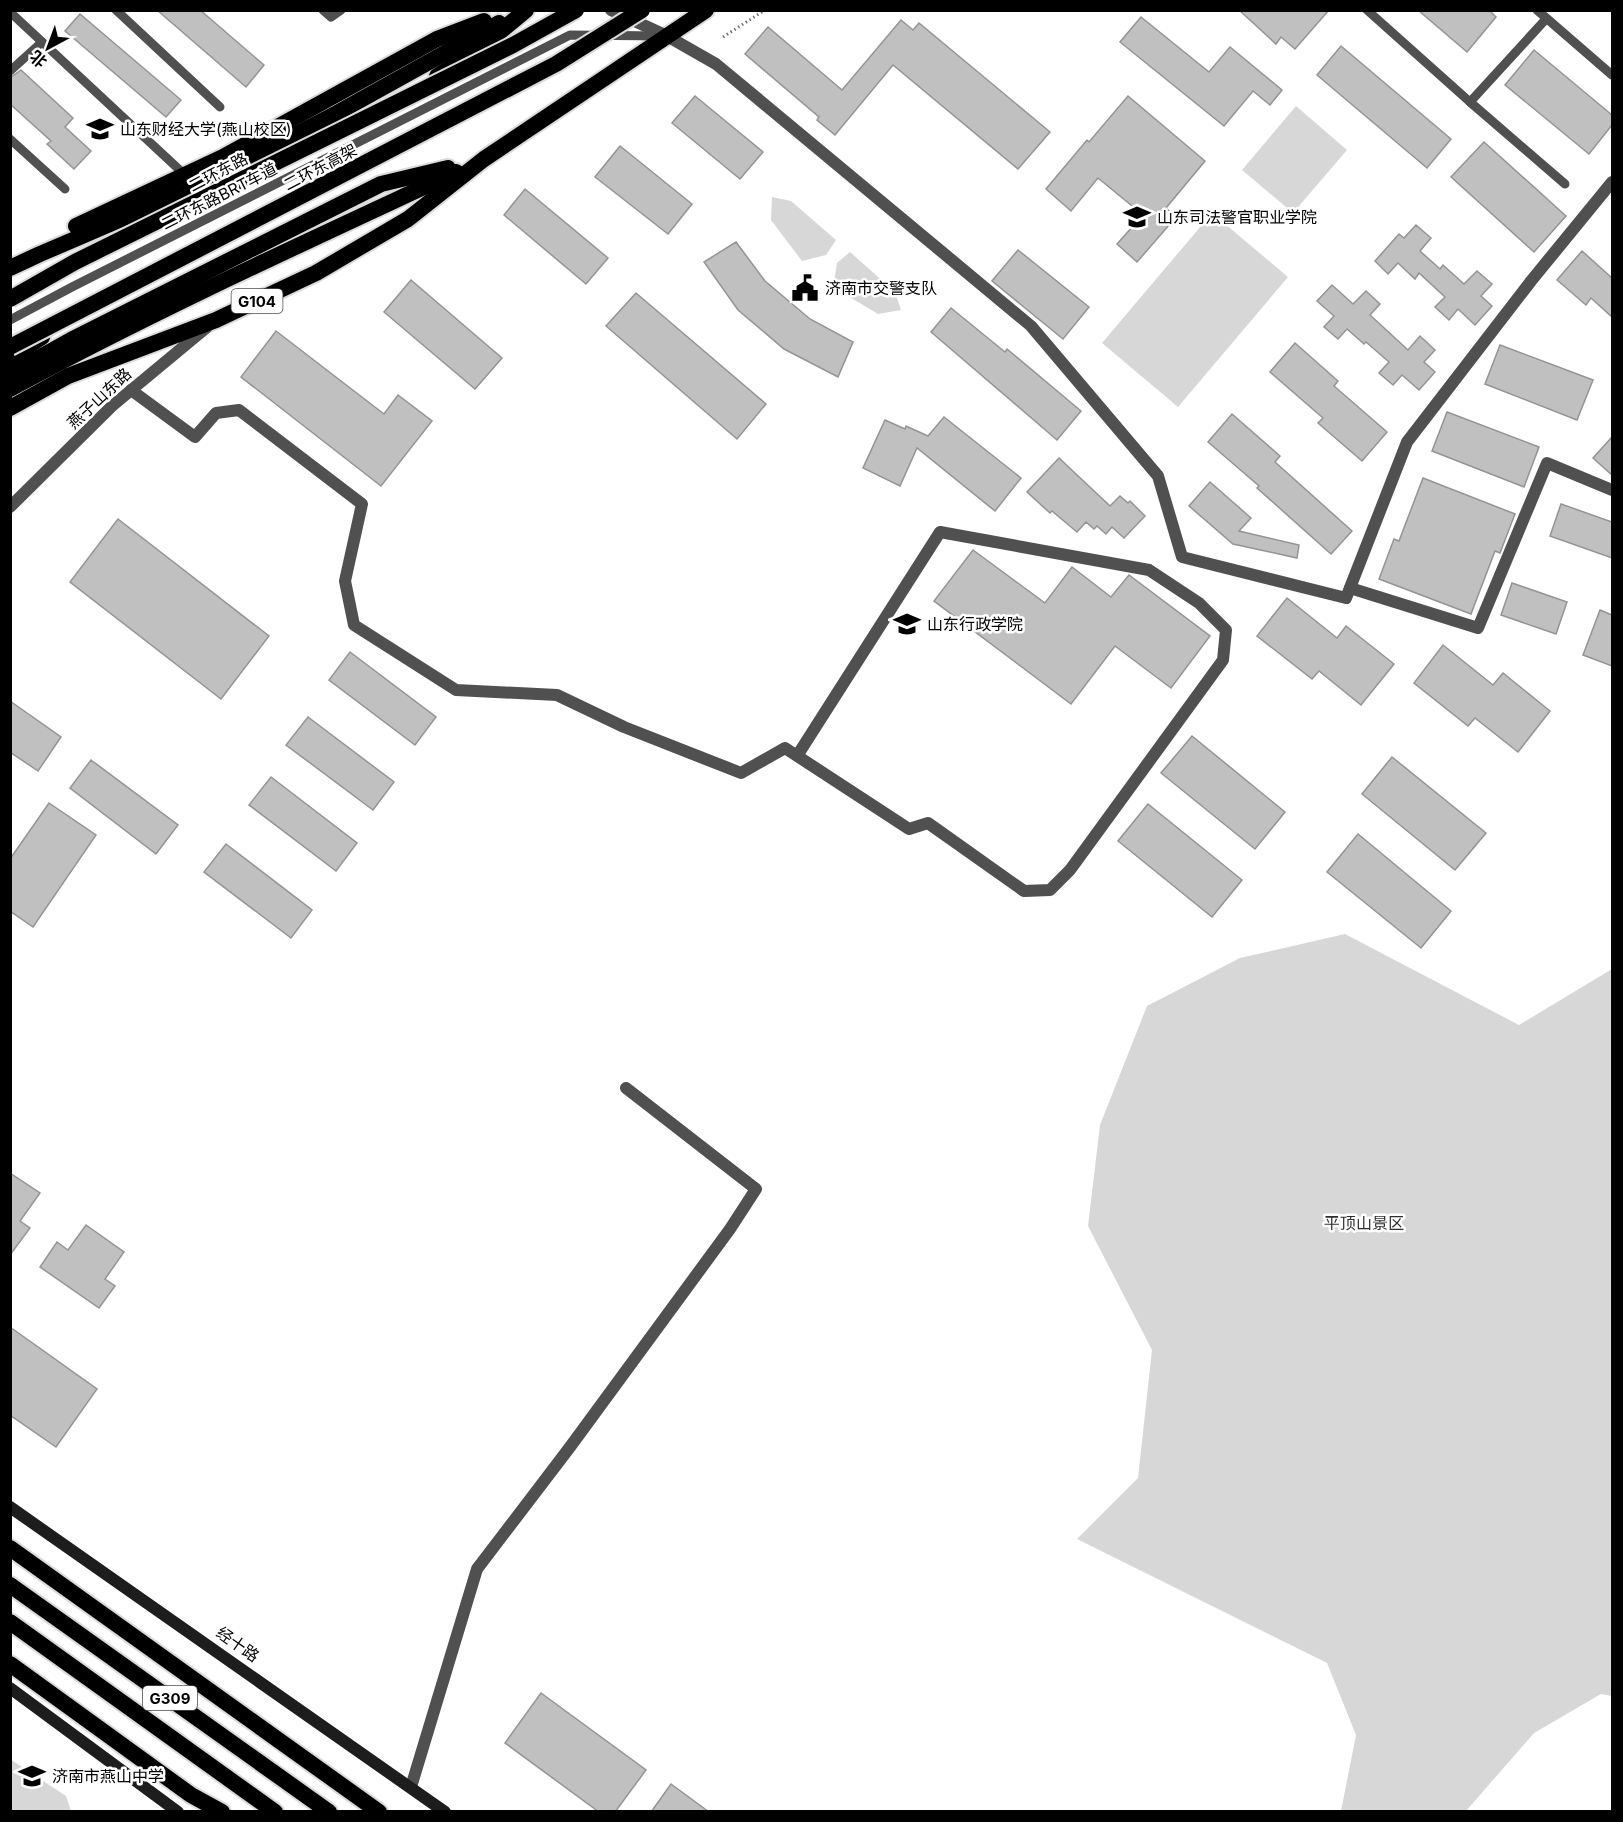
<svg xmlns="http://www.w3.org/2000/svg" width="1623" height="1822" font-family="Inter,'Noto Sans SC',sans-serif">
<rect width="100%" height="100%" fill="#fff"/>
<g fill="#d7d7d7">
<polygon points="1296,106 1347,150 1293,213 1242,170"/>
<polygon points="772,197 791,201 836,240 826,255 802,261 771,220"/>
<polygon points="1212,213 1288,277 1178,407 1102,343"/>
<polygon points="850,252 895,292 901,310 878,314 833,287 837,263"/>
<polygon points="1345,934 1519,1025 1612,969 1612,1696 1601,1694 1534,1733 1466,1811 1341,1811 1356,1735 1327,1663 1077,1539 1138,1478 1152,1350 1088,1226 1100,1125 1147,1006 1240,958"/>
<polygon points="10,1759 66,1796 71,1811 11,1811"/>
</g>
<g fill="#c0c0c0" stroke="#949494" stroke-width="1.5">
<polygon points="157,10 200,10 264,65 246,87"/>
<polygon points="1239,10 1329,10 1295,49 1281,37 1276,44"/>
<polygon points="1418,10 1489,10 1496,17 1467,52"/>
<polygon points="80,14 181,100 166,117 65,31"/>
<polygon points="1141,17 1209,72 1230,47 1282,90 1270,105 1253,91 1224,126 1120,42"/>
<polygon points="901,20 913,30 919,23 1050,132 1018,169 893,65 835,135 817,120 819,117 745,54 768,27 842,90"/>
<polygon points="1341,46 1451,139 1427,168 1317,75"/>
<polygon points="1534,50 1612,115 1612,125 1589,154 1505,85"/>
<polygon points="21,70 73,118 65,127 91,151 74,169 47,144 51,141 10,104 10,78"/>
<polygon points="695,96 763,152 740,179 672,123"/>
<polygon points="1128,96 1205,161 1166,208 1176,217 1137,262 1117,244 1143,215 1098,178 1071,211 1046,189 1087,140 1089,142"/>
<polygon points="1484,142 1566,216 1534,252 1451,177"/>
<polygon points="620,146 692,204 668,234 595,177"/>
<polygon points="525,189 608,258 586,284 504,215"/>
<polygon points="1416,225 1431,238 1420,251 1440,269 1443,265 1464,284 1477,271 1492,284 1481,296 1492,306 1475,325 1458,309 1449,320 1435,307 1445,297 1419,273 1415,279 1398,263 1388,274 1375,261 1399,234 1404,238"/>
<polygon points="736,242 765,281 810,319 853,342 838,377 784,349 738,310 704,262"/>
<polygon points="1018,250 1089,307 1063,339 992,281"/>
<polygon points="1582,251 1612,278 1612,317 1591,298 1586,305 1557,280"/>
<polygon points="411,280 502,358 475,389 384,312"/>
<polygon points="1332,285 1353,304 1366,291 1380,304 1370,315 1408,350 1420,336 1435,350 1424,362 1435,372 1419,390 1402,375 1393,385 1379,373 1389,362 1366,342 1364,344 1347,329 1338,339 1324,327 1334,316 1317,301"/>
<polygon points="636,293 766,404 737,439 606,326"/>
<polygon points="951,308 1005,352 1007,349 1081,411 1057,440 931,332"/>
<polygon points="276,331 384,414 398,395 432,421 381,486 241,377"/>
<polygon points="1295,343 1338,381 1334,386 1387,432 1362,461 1318,423 1323,418 1270,372"/>
<polygon points="1500,345 1593,380 1577,420 1485,384"/>
<polygon points="1447,412 1539,447 1524,487 1432,451"/>
<polygon points="1232,414 1280,456 1275,462 1352,531 1331,554 1257,488 1259,486 1208,442"/>
<polygon points="944,417 1021,478 995,511 917,448 900,486 863,468 885,420 905,429 906,426 928,436"/>
<polygon points="1612,437 1612,475 1593,458"/>
<polygon points="1059,458 1110,506 1120,496 1128,503 1130,501 1145,516 1124,538 1112,527 1106,534 1097,526 1094,529 1086,522 1077,532 1052,511 1050,513 1027,492"/>
<polygon points="1423,478 1515,514 1500,553 1495,551 1471,614 1379,579 1394,539 1399,541"/>
<polygon points="1210,482 1251,518 1239,531 1299,545 1297,558 1233,544 1189,506"/>
<polygon points="1561,504 1612,522 1612,558 1550,536"/>
<polygon points="118,519 269,636 221,699 70,582"/>
<polygon points="973,550 1045,603 1072,567 1111,597 1129,575 1210,636 1171,688 1115,646 1071,704 934,601"/>
<polygon points="1512,583 1567,602 1556,634 1501,615"/>
<polygon points="1287,598 1337,638 1346,626 1394,664 1361,705 1319,671 1312,679 1257,636"/>
<polygon points="1600,610 1612,615 1612,666 1583,655"/>
<polygon points="1443,645 1493,685 1503,673 1550,711 1518,752 1475,718 1468,726 1414,683"/>
<polygon points="350,652 436,717 415,745 329,680"/>
<polygon points="10,701 61,737 38,771 10,752"/>
<polygon points="308,717 394,782 373,810 286,745"/>
<polygon points="1192,736 1285,812 1255,849 1161,773"/>
<polygon points="1392,757 1486,833 1455,870 1362,794"/>
<polygon points="91,760 178,825 156,854 70,788"/>
<polygon points="271,777 357,843 336,871 249,805"/>
<polygon points="49,803 96,835 33,927 10,911 10,859"/>
<polygon points="1148,804 1242,880 1212,917 1118,841"/>
<polygon points="1358,834 1451,911 1421,948 1327,872"/>
<polygon points="226,844 312,910 291,938 204,872"/>
<polygon points="10,1173 40,1193 20,1221 30,1228 10,1255"/>
<polygon points="86,1225 124,1252 105,1279 115,1286 99,1308 40,1267 57,1242 68,1250"/>
<polygon points="10,1327 97,1389 56,1447 10,1415"/>
<polygon points="541,1693 646,1770 615,1812 599,1812 505,1743"/>
<polygon points="671,1784 709,1812 651,1812"/>
</g>
<g fill="none" stroke-linecap="round" stroke-linejoin="round">
<defs>
<g id="trunk">
<polyline points="437,76 477,51 526,10"/>
<polyline points="76,226 223,157 437,39 484,21"/>
<polyline points="10,268 40,254 187,191 337,113 499,23"/>
<polyline points="10,358 42,337"/>
<polyline points="10,374 71,340 381,184 448,168"/>
<path d="M10,389C156,310 306,242 456,172"/>
<polyline points="10,408 68,376 216,320 316,273 408,219 484,159 706,10"/>
<polyline points="10,1548 379,1812"/>
<polyline points="10,1585 329,1812"/>
<polyline points="10,1622 275,1812"/>
<polyline points="10,1664 191,1795 222,1812"/>
</g>
</defs>
<use href="#trunk" stroke="#dbdbdb" stroke-width="20"/>
<polyline stroke="#727272" stroke-width="3" stroke-dasharray="1.5 3" stroke-linecap="butt" points="723,37 765,10"/>
<g stroke="#505050" stroke-width="9">
<polyline points="116,10 220,107"/>
<polyline points="323,10 331,17 341,10"/>
<polyline points="1367,10 1470,102"/>
<polyline points="1537,10 1612,75"/>
<polyline points="10,12 185,175"/>
<polyline points="1546,19 1470,102 1565,184"/>
<polyline points="10,71 42,42"/>
<polyline points="10,139 65,189"/>
<polyline points="10,320 72,287 570,35 662,36"/>
</g>
<g stroke="#505050" stroke-width="12">
<polyline points="611,10 667,36 716,64 1031,326 1158,476 1182,557 1346,598 1407,442 1531,281 1612,182"/>
<polyline points="131,390 195,437 216,413 239,410 362,504 345,581 354,625 456,690 557,695 624,727 741,773 785,748 909,829 928,823 1024,891 1050,890 1070,870 1223,660 1226,630 1199,603 1149,570 940,532 797,756"/>
<polyline points="10,507 112,406 206,328"/>
<polyline points="1350,588 1478,628 1547,463 1612,490"/>
<polyline points="411,1787 477,1569 570,1447 730,1229 756,1189 626,1088"/>
</g>
<g stroke="#1d1d1d" stroke-width="12">
<polyline points="10,1507 445,1812"/>
<polyline points="10,1688 178,1812"/>
</g>
<use href="#trunk" stroke="#000" stroke-width="16"/>
<defs>
<g id="trunk-bridge">
<polyline points="10,299 75,262 513,45 576,10"/>
<polyline points="10,347 556,64 642,10"/>
</g>
</defs>
<use href="#trunk-bridge" stroke="#dbdbdb" stroke-width="20" stroke-linecap="butt"/>
<use href="#trunk-bridge" stroke="#000" stroke-width="16"/>
</g>
<defs>
<symbol id="university-bare" viewBox="-9 -9 18 18"><path d="M0-5L7-2L0 1L-7-2ZM-4 1L0 2.5L4 1V4Q0 6-4 4Z" fill="#000" stroke="#fff" stroke-width="2.5" paint-order="stroke"/></symbol>
<symbol id="civic-bare" viewBox="-9 -9 18 18"><path d="M-.6-6.5H3V-4.5H.6V-3L4-1V1h2V6H-6V1h2V-1L-.6-3ZM-1.2 2.5V6h2.4V2.5Z" fill="#000" stroke="#fff" stroke-width="2.5" paint-order="stroke"/></symbol>
<symbol id="school-bare" viewBox="-9 -9 18 18"><path d="M0-5L7-2L0 1L-7-2ZM-4 1L0 2.5L4 1V4Q0 6-4 4Z" fill="#000" stroke="#fff" stroke-width="2.5" paint-order="stroke"/></symbol>
</defs>
<g fill-rule="evenodd">
<use href="#university-bare" x="81" y="110" width="38" height="38"/>
<use href="#university-bare" x="1118" y="198" width="38" height="38"/>
<use href="#civic-bare" x="786" y="269" width="38" height="38"/>
<use href="#university-bare" x="888" y="605" width="38" height="38"/>
<use href="#school-bare" x="13" y="1757" width="38" height="38"/>
</g>
<g text-anchor="middle" dominant-baseline="central" stroke-width="5" stroke-linejoin="round" paint-order="stroke">
<g fill="#fff" stroke="#4c4c4c" stroke-width="1.5">
<rect x="231.5" y="289" width="51" height="24" rx="4.5"/>
<rect x="143" y="1686" width="54" height="24" rx="4.5"/>
</g>
<g font-size="15" font-weight="bold" fill="#000">
<text x="257" y="301">G104</text>
<text x="170" y="1698">G309</text>
</g>
<g font-size="16" fill="#000" stroke="#fff" text-anchor="start">
<text x="120" y="129">山东财经大学(燕山校区)</text>
<text x="1157" y="217">山东司法警官职业学院</text>
<text x="825" y="288">济南市交警支队</text>
<text x="927" y="624">山东行政学院</text>
<text x="52" y="1776">济南市燕山中学</text>
</g>
<g font-size="16" fill="#000" stroke="#fff">
<text transform="translate(320 167) rotate(-28)">二环东高架</text>
<text transform="translate(218 172) rotate(-28)">二环东路</text>
<text transform="translate(219 196) rotate(-27)">二环东路BRT车道</text>
<text transform="translate(99 398) rotate(-43)">燕子山东路</text>
<text transform="translate(238 1644) rotate(35)">经十路</text>
</g>
<g font-size="16" fill="#2e2e2e" stroke="#fff">
<text x="1364" y="1223">平顶山景区</text>
</g>
</g>
<rect width="1623" height="1822" fill="none" stroke="#000000" stroke-width="24"/>
<g transform="translate(48 48) rotate(221)" stroke="#ffffff" stroke-width="4.5" paint-order="stroke">
<path d="M0-4.5L10 22L0 15L-10 22Z" fill="#000000"/>
<text y="-9" font-size="16" font-weight="bold" text-anchor="middle" fill="#000000">北</text>
</g>
</svg>
